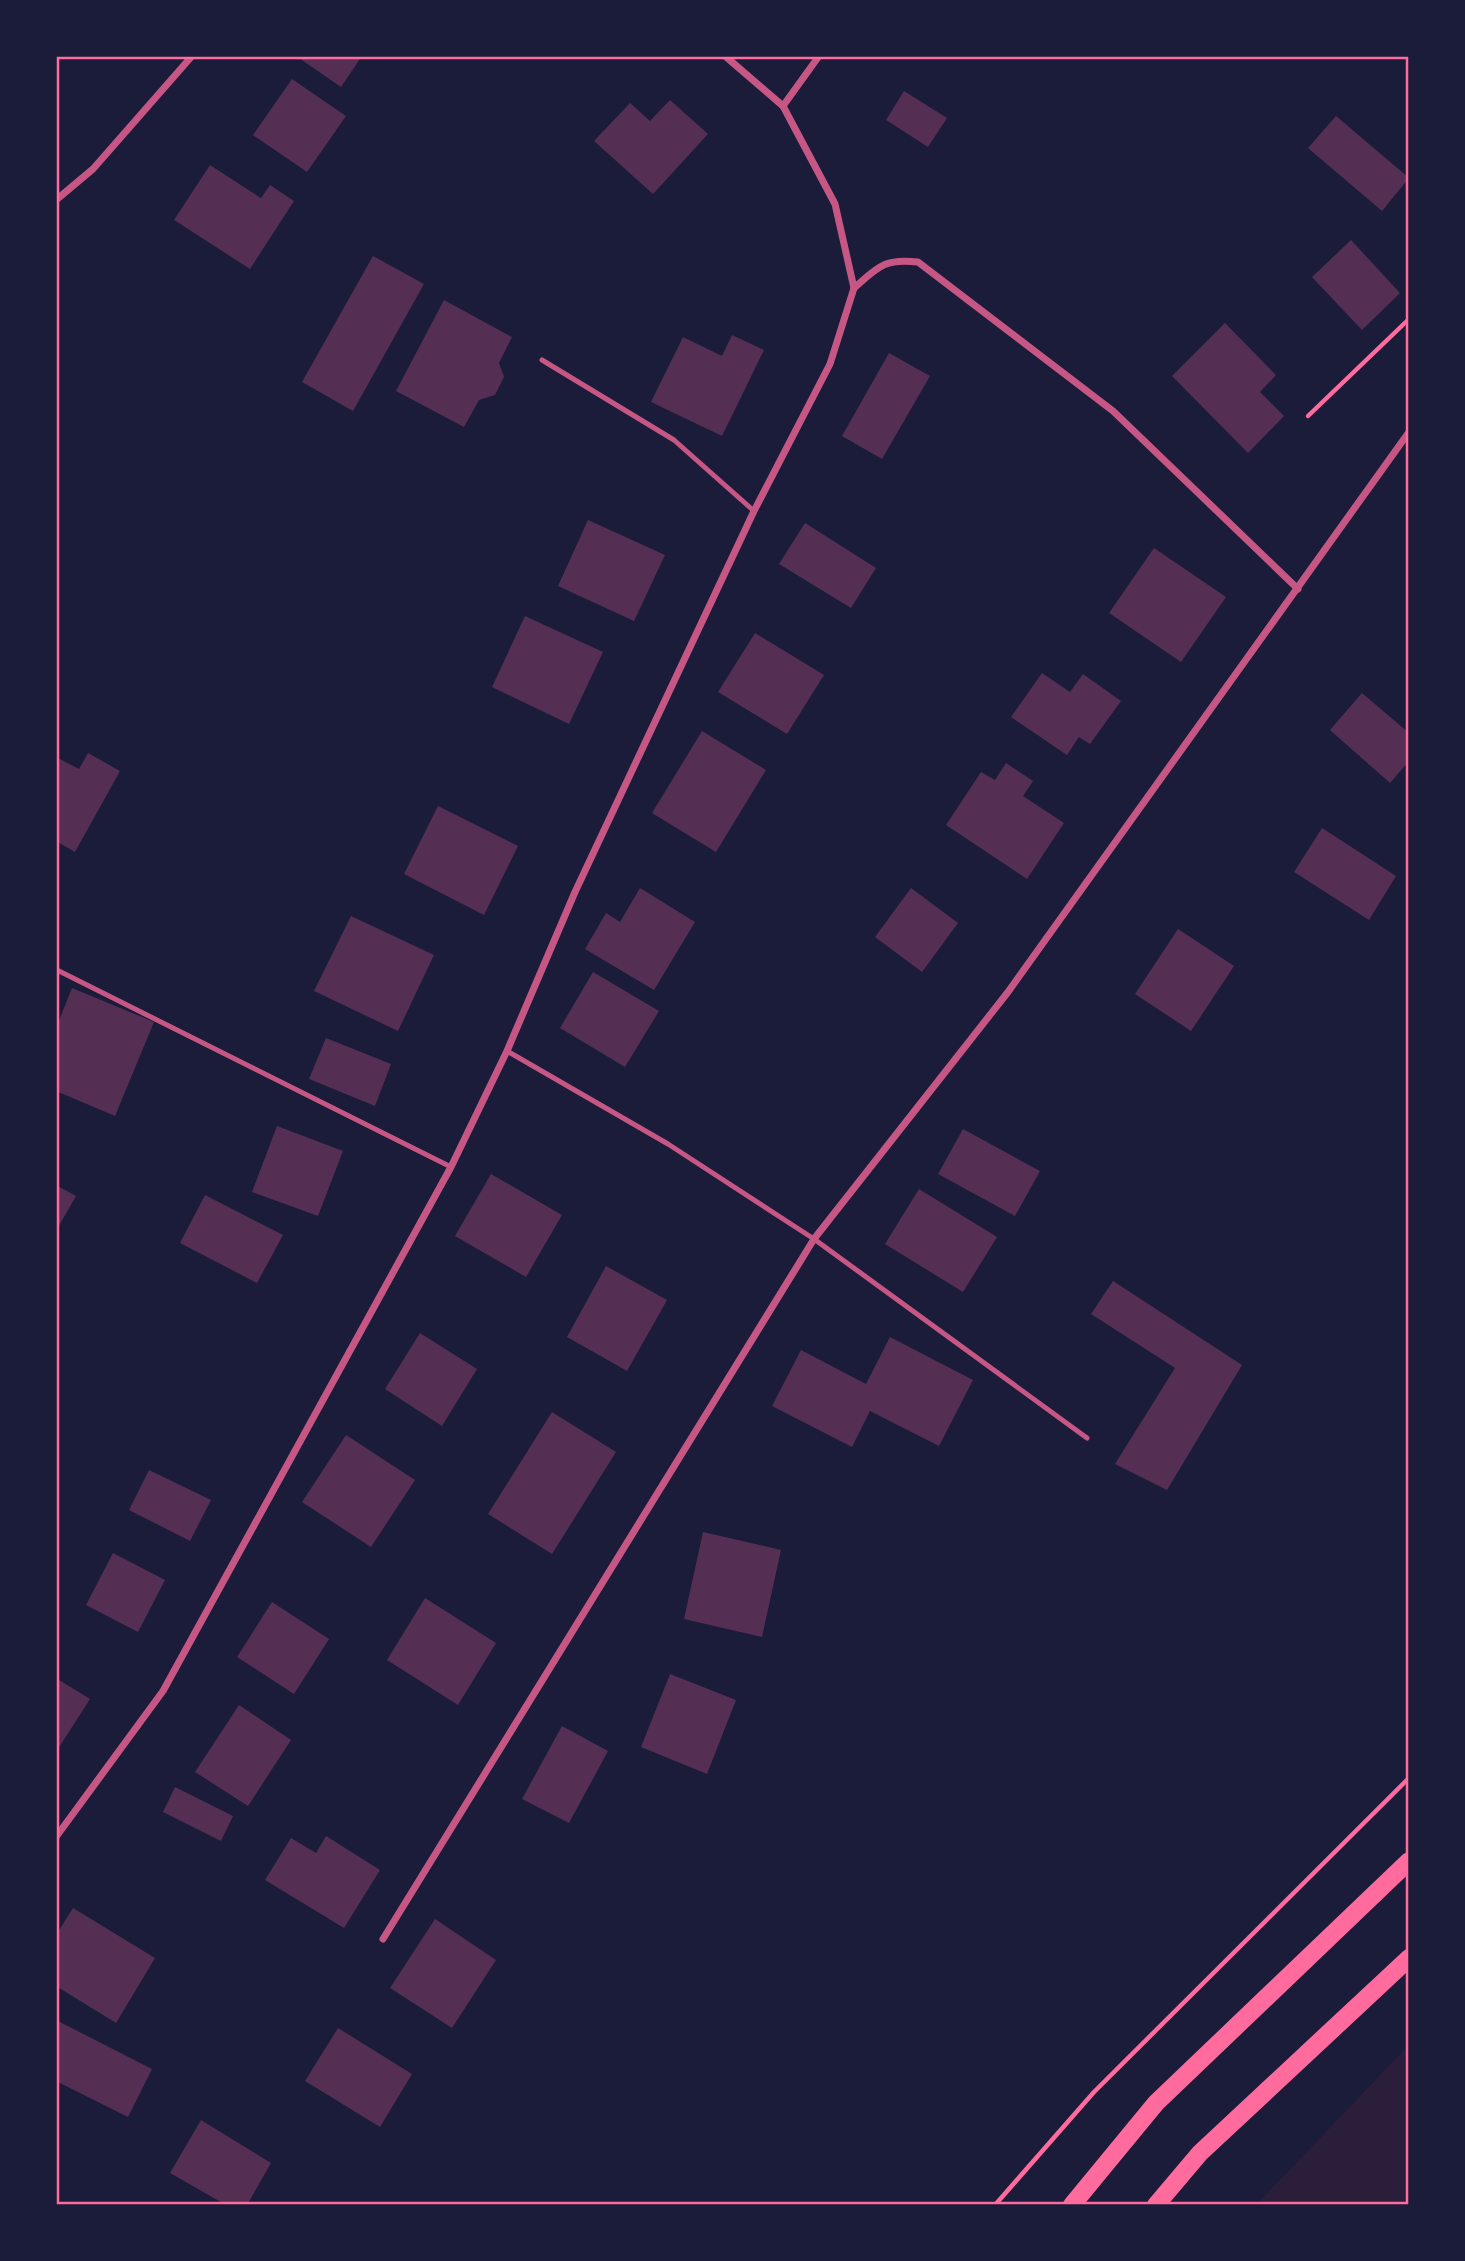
<svg xmlns="http://www.w3.org/2000/svg" width="1465" height="2261" font-family="Georgia,serif">
<rect width="100%" height="100%" fill="#1b1b3a"/>
<polygon fill="#2a1e3b" points="1409,2046 1409,2205 1256,2205 1405,2049"/>
<g fill="#542f53">
<polygon points="296,56 362,56 341,87"/>
<polygon points="292,79 346,116 307,172 253,135"/>
<polygon points="904,91 947,118 928,147 886,120"/>
<polygon points="670,100 708,134 653,194 594,141 630,103 650,121"/>
<polygon points="1336,116 1409,178 1382,211 1308,148"/>
<polygon points="210,165 261,198 270,185 294,201 250,269 174,220"/>
<polygon points="1351,240 1400,293 1362,330 1312,277"/>
<polygon points="373,256 424,284 353,411 302,382"/>
<polygon points="444,300 512,337 499,363 504,377 495,395 479,400 464,427 396,391"/>
<polygon points="1225,323 1276,375 1260,392 1284,416 1248,453 1172,376"/>
<polygon points="732,335 764,350 722,436 651,402 683,337 722,356"/>
<polygon points="889,353 930,376 882,459 842,436"/>
<polygon points="588,520 665,555 634,621 558,586"/>
<polygon points="805,523 876,568 851,608 779,564"/>
<polygon points="1154,548 1226,597 1181,662 1109,613"/>
<polygon points="525,616 603,652 569,724 492,687"/>
<polygon points="755,633 824,675 787,734 718,692"/>
<polygon points="1042,673 1070,692 1083,674 1121,701 1090,744 1079,737 1067,755 1011,717"/>
<polygon points="1362,693 1409,733 1409,761 1390,783 1330,730"/>
<polygon points="702,731 766,770 716,852 652,813"/>
<polygon points="88,753 120,771 75,852 56,841 56,757 79,769"/>
<polygon points="1006,763 1033,781 1023,796 1064,823 1027,879 946,825 981,772 995,780"/>
<polygon points="438,806 518,846 484,915 404,874"/>
<polygon points="1322,828 1396,876 1369,920 1294,872"/>
<polygon points="640,888 695,922 654,990 585,949 606,913 620,922"/>
<polygon points="911,888 958,923 922,972 875,937"/>
<polygon points="351,916 434,955 398,1031 314,991"/>
<polygon points="1178,929 1234,966 1191,1031 1135,994"/>
<polygon points="593,972 659,1011 625,1067 560,1028"/>
<polygon points="72,988 154,1022 115,1116 56,1091 56,1028"/>
<polygon points="326,1038 391,1064 375,1106 309,1079"/>
<polygon points="277,1126 343,1151 318,1216 252,1192"/>
<polygon points="963,1129 1040,1171 1015,1216 938,1174"/>
<polygon points="491,1174 562,1215 526,1277 455,1236"/>
<polygon points="56,1185 76,1196 56,1231"/>
<polygon points="919,1189 997,1237 963,1292 885,1244"/>
<polygon points="205,1195 283,1235 257,1283 180,1243"/>
<polygon points="606,1266 667,1300 627,1371 567,1337"/>
<polygon points="1113,1281 1242,1365 1167,1490 1115,1464 1175,1368 1091,1314"/>
<polygon points="420,1333 477,1369 442,1426 385,1389"/>
<polygon points="890,1337 973,1380 939,1446 870,1411 852,1447 772,1406 801,1350 866,1384"/>
<polygon points="552,1412 616,1452 552,1554 488,1514"/>
<polygon points="346,1435 415,1480 371,1547 302,1502"/>
<polygon points="149,1470 211,1500 190,1541 129,1510"/>
<polygon points="703,1532 781,1550 762,1637 684,1619"/>
<polygon points="113,1553 165,1580 138,1632 86,1605"/>
<polygon points="425,1598 496,1643 458,1705 387,1660"/>
<polygon points="272,1602 329,1639 294,1694 237,1657"/>
<polygon points="670,1674 736,1700 707,1774 641,1747"/>
<polygon points="56,1678 90,1699 56,1752"/>
<polygon points="239,1705 291,1740 248,1806 195,1772"/>
<polygon points="562,1726 608,1751 569,1823 522,1799"/>
<polygon points="175,1787 233,1816 221,1841 163,1812"/>
<polygon points="326,1836 380,1870 344,1928 265,1880 291,1838 316,1853"/>
<polygon points="73,1908 155,1958 116,2023 56,1986 56,1935"/>
<polygon points="435,1919 496,1960 452,2028 390,1988"/>
<polygon points="56,2020 152,2069 128,2117 56,2081"/>
<polygon points="338,2028 412,2074 380,2127 305,2081"/>
<polygon points="201,2120 271,2163 247,2205 226,2205 170,2173"/>
</g>
<g fill="none" stroke-linecap="round" stroke-linejoin="round">
<g stroke="#ff6b9d" stroke-width="4.5">
<polyline points="1308,416 1409,319"/>
<polyline points="995,2205 1094,2092 1409,1778"/>
</g>
<g stroke="#c65784" stroke-width="5">
<polyline points="542,360 674,440 754,511"/>
<polyline points="57,970 451,1167"/>
<polyline points="507,1051 668,1144 814,1239 1087,1438"/>
</g>
<g stroke="#c65784" stroke-width="7">
<polyline points="783,106 819,56"/>
<polyline points="56,200 93,169 192,56"/>
<path d="M854,288C878,267 884,258 918,262L1113,411L1298,589"/>
<polyline points="56,1837 163,1691 451,1167 507,1051 575,892 754,511 830,364 854,288 835,204 783,106 725,56"/>
<polyline points="383,1939 814,1239 1008,992 1409,432"/>
</g>
<g stroke="#ff6b9d" stroke-width="18">
<polyline points="1072,2205 1156,2103 1409,1861"/>
<polyline points="1156,2205 1200,2153 1409,1958"/>
</g>
</g>
<rect width="1465" height="2261" fill="none" stroke="#1b1b3a" stroke-width="116"/>
<rect x="58" y="58" width="1349" height="2145" fill="none" stroke="#ff6b9d" stroke-width="2.5"/>
</svg>
